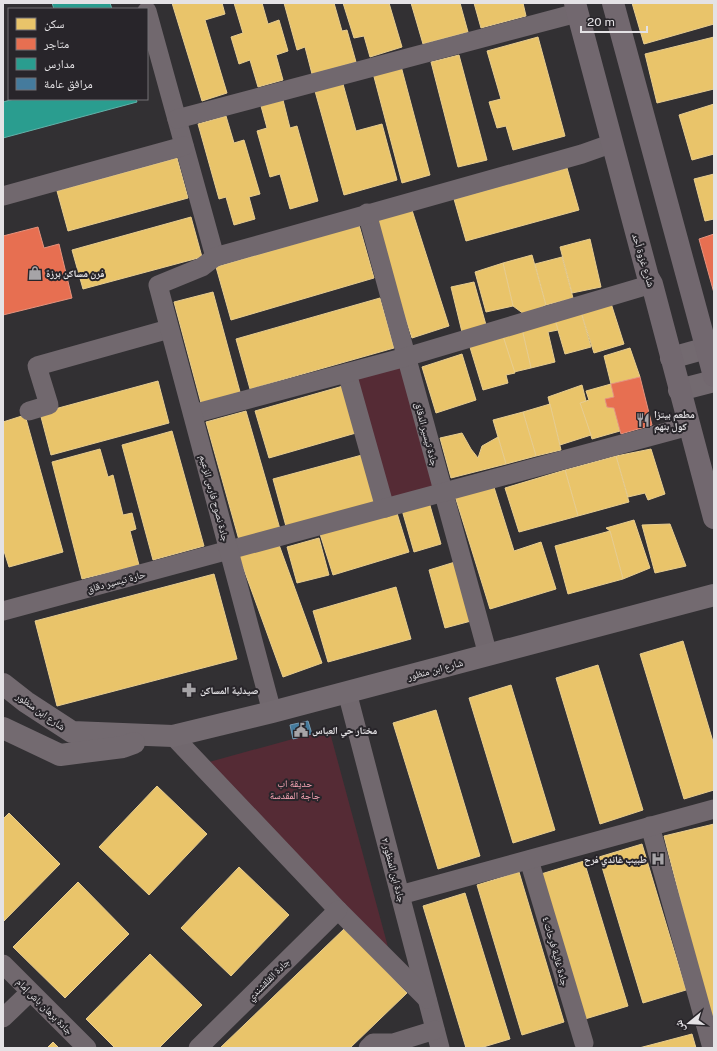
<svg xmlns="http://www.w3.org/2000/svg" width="717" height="1051" font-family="'Public Sans','Noto Naskh Arabic',sans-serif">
<rect width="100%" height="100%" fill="#323033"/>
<g fill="#552b35">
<polygon points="406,357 443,493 385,508 347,373"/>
<polygon points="329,729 388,947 202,764"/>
</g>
<g fill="#e9c46a" stroke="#e8cd8f">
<polygon points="172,3 222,3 225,14 205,20 227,93 202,101"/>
<polygon points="234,3 262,3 268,24 279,20 288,51 276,55 283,80 258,87 250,60 239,64 231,37 243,33"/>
<polygon points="284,3 334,3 342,31 347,30 356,62 312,74 305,47 297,50"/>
<polygon points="343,3 389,3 402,47 370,57 364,36 354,38"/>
<polygon points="411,3 460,3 468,32 423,44"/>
<polygon points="474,3 523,3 526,16 481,28"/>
<polygon points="632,3 714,3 714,24 644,44"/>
<polygon points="538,37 565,136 513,150 506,126 497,128 489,102 501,99 487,51"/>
<polygon points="714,37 714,89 657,103 645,54"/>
<polygon points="459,55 487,160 458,167 431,62"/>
<polygon points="401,66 430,175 402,183 373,73"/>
<polygon points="343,84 356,131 382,124 397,180 344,195 315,91"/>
<polygon points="283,100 290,128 297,126 318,201 290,209 280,174 270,177 257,131 267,128 261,106"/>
<polygon points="714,104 714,154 692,160 679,115"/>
<polygon points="226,116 234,143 244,140 260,194 249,197 255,219 234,225 226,197 219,199 198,124"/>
<polygon points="177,158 188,198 68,231 57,191"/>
<polygon points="567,168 579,210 466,241 454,199"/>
<polygon points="714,174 714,219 705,221 694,179"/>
<polygon points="411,207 449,326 412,338 373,219"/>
<polygon points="191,217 202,257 83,289 72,250"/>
<polygon points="359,225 374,278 231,320 216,267"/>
<polygon points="590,239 601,287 572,293 560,247"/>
<polygon points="532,255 546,305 524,314 513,306 503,263"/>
<polygon points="562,257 573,298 546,305 535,264"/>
<polygon points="503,263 513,306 486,312 475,272"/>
<polygon points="474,282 486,325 462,332 451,287"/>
<polygon points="213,292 240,392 201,403 174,302"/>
<polygon points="609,297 624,344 594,353 581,312"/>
<polygon points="380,298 394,348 250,389 236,339"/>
<polygon points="581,312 591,347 565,354 555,320"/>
<polygon points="555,320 558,330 548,332 555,362 531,368 522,329"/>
<polygon points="522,329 531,368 514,372 502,333"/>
<polygon points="502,333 515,373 506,375 508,383 483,390 469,344"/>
<polygon points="630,348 640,377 611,384 604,356"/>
<polygon points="462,354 476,400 436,413 422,367"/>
<polygon points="158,381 169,423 51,455 40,413"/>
<polygon points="611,384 614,397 605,399 607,407 614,408 620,431 592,439 580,403 589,400 586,391"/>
<polygon points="582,385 586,401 580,403 591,435 560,445 548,397"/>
<polygon points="343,386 356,433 269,458 255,411"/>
<polygon points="550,404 561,450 536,456 523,412"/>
<polygon points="246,411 280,529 239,540 206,422"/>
<polygon points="523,412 536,456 506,464 493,420"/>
<polygon points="25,415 63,552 9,567 3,548 3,422"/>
<polygon points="172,431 204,546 153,560 122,445"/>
<polygon points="462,433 471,449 478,458 482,446 498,437 506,464 451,478 440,438"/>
<polygon points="100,449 108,477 113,475 123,515 132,513 136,529 130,531 139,565 82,579 52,462"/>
<polygon points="651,449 665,494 648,500 645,493 628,497 616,456"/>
<polygon points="362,455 376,506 287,530 273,479"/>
<polygon points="616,456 629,502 578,516 565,470"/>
<polygon points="565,470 578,516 519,532 505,488"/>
<polygon points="493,484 514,551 541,542 556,589 490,609 455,496"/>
<polygon points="429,502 441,544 414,552 402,510"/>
<polygon points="396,510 409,552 333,575 320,534"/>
<polygon points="634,520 650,568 623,579 610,531 606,528"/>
<polygon points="670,524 686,566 655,573 642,525"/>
<polygon points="610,531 623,579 568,594 555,546"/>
<polygon points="319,538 329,575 297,583 287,547"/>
<polygon points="278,542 322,663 283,677 239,556"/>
<polygon points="455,562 471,621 445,628 429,570"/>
<polygon points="214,574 237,659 57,706 35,621"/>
<polygon points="396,587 411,639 328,662 313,611"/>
<polygon points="683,641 714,745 714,790 684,799 640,654"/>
<polygon points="598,665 643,810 600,824 556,678"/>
<polygon points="511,685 555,830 513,843 469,698"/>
<polygon points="436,710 480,856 438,869 393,723"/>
<polygon points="157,786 207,834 149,895 99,847"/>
<polygon points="9,813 60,864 3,922 3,819"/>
<polygon points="714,824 714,1030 664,836"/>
<polygon points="642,844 686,990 643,1003 599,857"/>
<polygon points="584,861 628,1006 585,1019 541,874"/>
<polygon points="239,867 289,915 231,976 181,928"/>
<polygon points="519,872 564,1022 522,1035 477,885"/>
<polygon points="78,882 129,934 65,998 13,947"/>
<polygon points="465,893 510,1039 480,1048 466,1048 423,906"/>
<polygon points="345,928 407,993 350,1048 220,1048"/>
<polygon points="150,954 202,1005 159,1048 115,1048 86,1019"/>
<polygon points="692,1034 696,1048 639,1048"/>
<polygon points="53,1042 59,1048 47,1048"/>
</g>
<g fill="#e76f51" stroke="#e6927d">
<polygon points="38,227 44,248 59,244 72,298 3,315 3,236"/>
<polygon points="714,234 714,293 699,239"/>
<polygon points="640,377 652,425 621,434 614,408 607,407 605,399 614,397 611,384"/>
</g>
<g fill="#2a9d8f" stroke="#62b2a9">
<polygon points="52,3 110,3 112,9 54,9"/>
<polygon points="14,99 136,99 137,102 3,138 3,102"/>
</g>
<polygon fill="#457b9d" stroke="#759ab3" points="308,721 312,734 293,739 290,725"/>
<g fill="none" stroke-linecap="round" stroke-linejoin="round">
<g stroke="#71686e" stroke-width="19">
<polyline points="147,11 215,257"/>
<polyline points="177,119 577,13"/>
<polyline points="3,196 184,146"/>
<polyline points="367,213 488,655"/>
<polyline points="347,373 385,508"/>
<polyline points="29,411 49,405 37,366 169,329"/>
<polyline points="193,414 406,357 652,284"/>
<polyline points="3,611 689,426"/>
<polyline points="347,692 440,1048"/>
<polyline points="272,712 158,285 202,267 215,257 582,154 613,143"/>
<polyline points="173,736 338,910 427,999"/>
<polyline points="650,826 712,1048"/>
<polyline points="529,860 584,1043"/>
<polyline points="400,895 714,809"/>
<polyline points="3,964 87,1048"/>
<polyline points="3,1018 30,992"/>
<polyline points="198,1048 338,910"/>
<polyline points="368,1048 373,1043 393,1043 435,1030"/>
</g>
<g stroke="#736a70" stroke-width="22">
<polyline points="671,358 714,346"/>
<polyline points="679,390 714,381"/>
<polyline points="3,684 26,702 72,732 173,736 272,712 714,595"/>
<polyline points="3,728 60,755 123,747 134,743"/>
</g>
<g stroke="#72686f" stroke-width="22">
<polyline points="575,3 648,277 652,284 714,518"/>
<polyline points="613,3 714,376"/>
</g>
</g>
<defs>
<symbol id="shop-bare" viewBox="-9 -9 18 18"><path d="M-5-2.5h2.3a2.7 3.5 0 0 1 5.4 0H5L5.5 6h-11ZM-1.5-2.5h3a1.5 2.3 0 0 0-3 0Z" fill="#a6a4a7" stroke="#28252a" stroke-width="2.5" paint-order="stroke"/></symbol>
<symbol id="restaurant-bare" viewBox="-9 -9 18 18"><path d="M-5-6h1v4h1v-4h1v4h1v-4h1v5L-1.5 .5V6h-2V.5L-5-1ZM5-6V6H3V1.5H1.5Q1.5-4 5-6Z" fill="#a6a4a7" stroke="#28252a" stroke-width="2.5" paint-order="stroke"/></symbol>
<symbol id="pharmacy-bare" viewBox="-9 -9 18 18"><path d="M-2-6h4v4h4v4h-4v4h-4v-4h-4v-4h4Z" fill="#a6a4a7" stroke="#28252a" stroke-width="2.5" paint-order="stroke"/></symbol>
<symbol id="civic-bare" viewBox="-9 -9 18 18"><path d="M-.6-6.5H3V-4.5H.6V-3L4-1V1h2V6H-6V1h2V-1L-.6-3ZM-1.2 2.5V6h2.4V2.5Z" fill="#a6a4a7" stroke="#28252a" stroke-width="2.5" paint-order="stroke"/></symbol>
<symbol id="hospital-bare" viewBox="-9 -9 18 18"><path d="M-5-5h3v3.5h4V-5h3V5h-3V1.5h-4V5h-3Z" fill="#a6a4a7" stroke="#28252a" stroke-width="2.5" paint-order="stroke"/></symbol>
</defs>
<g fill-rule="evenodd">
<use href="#shop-bare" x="25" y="263" width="20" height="20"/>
<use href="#restaurant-bare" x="633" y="410" width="20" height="20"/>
<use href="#pharmacy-bare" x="179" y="680" width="20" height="20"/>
<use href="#civic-bare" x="291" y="720" width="20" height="20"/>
<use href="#hospital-bare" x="648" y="849" width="20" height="20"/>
</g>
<g text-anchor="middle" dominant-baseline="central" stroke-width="4" stroke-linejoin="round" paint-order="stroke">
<g font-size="10" fill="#e4e2e5" stroke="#28252a">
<text transform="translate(644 260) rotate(73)">شارع غزوة أحد</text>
<text transform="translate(427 434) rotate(75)">جادة تيسير الدقاق</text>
<text transform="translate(215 498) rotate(75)">جادة نصوح فارس الزعيم</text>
<text transform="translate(116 581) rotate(-15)">حارة تيسير دقاق</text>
<text transform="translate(435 669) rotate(-15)">شارع ابن منظور</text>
<text transform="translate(41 711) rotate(35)">شارع ابن منظور</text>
<text transform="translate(394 870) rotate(75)">جادة ابن المنظور ٢</text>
<text transform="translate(556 951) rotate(74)">جادة غالية فرحات ٤</text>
<text transform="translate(268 979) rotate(-45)">جادة القلقشندي</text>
<text transform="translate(45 1006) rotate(45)">جادة برهان باش إمام</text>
</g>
<g font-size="10" font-weight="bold" fill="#e4e2e5" stroke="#28252a" text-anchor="start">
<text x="46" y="273">فرن مساكن برزة</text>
<text x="654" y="414">مطعم بيتزا<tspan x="654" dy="12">كول بنهم</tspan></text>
<text x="200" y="690">صيدلية المساكن</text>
<text x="312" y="730">مختار حي العباس</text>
<text x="647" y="859" text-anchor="end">طبيب غاندي فرح</text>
</g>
<g font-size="10" fill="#fca8b8" stroke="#28252a">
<text x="295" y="783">حديقة اب<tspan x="295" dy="12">جاجة المقدسة</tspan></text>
</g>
</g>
<rect width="717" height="1051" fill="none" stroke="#e4e2e5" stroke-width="8"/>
<rect x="8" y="8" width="140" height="92" fill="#28252a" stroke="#737175"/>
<rect x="16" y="18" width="20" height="12" fill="#e9c46a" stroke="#737175"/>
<text x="44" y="28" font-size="12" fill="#e4e2e5">سكن</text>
<rect x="16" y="38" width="20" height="12" fill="#e76f51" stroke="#737175"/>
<text x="44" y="48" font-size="12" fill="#e4e2e5">متاجر</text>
<rect x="16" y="58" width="20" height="12" fill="#2a9d8f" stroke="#737175"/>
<text x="44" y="68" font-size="12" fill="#e4e2e5">مدارس</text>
<rect x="16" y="78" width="20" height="12" fill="#457b9d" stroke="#737175"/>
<text x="44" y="88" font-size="12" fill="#e4e2e5">مرافق عامة</text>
<g transform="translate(689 1023) rotate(252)" stroke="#28252a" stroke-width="3" paint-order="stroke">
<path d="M0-3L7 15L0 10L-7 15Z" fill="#e4e2e5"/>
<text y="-6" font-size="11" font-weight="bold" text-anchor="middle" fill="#e4e2e5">ش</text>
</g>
<path d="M581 26v6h66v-6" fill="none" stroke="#e4e2e5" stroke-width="2"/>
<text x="587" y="26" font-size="12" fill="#e4e2e5" stroke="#28252a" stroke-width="3" paint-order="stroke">20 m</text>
</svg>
